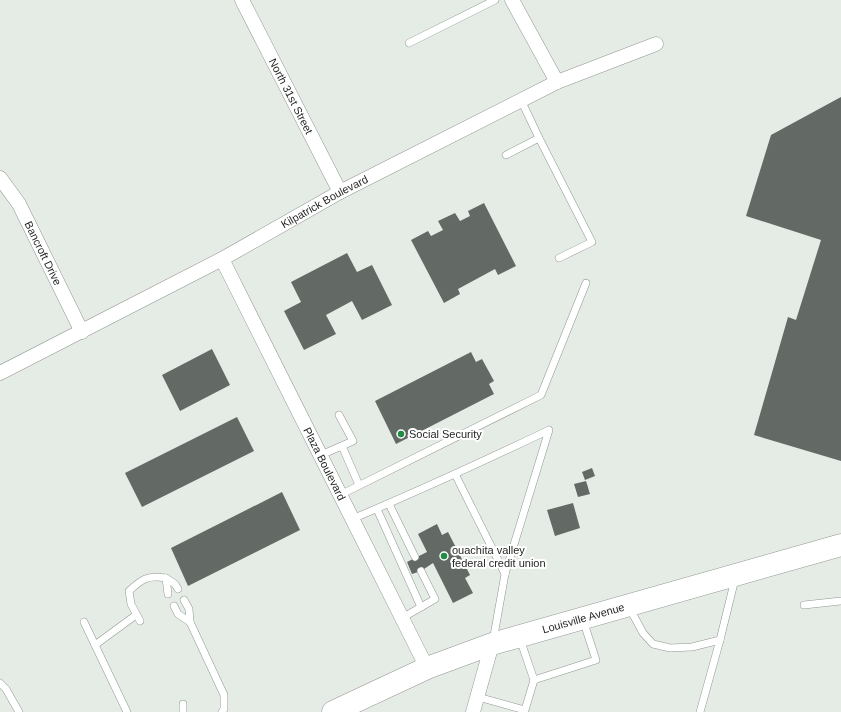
<svg xmlns="http://www.w3.org/2000/svg" width="841" height="712" font-family="Helvetica,sans-serif">
<rect width="100%" height="100%" fill="#e5ece6"/>
<g fill="#636964">
<polygon points="841,97 841,461 754,435 788,317 796,320 821,240 746,216 771,135"/>
<polygon points="484,203 516,266 498,275 495,269 458,289 460,294 444,303 411,240 428,231 431,236 443,230 438,221 455,213 460,221 470,216 468,211"/>
<polygon points="347,253 357,272 372,265 392,305 362,320 352,301 326,315 336,334 304,350 284,311 301,302 291,282"/>
<polygon points="212,349 230,385 180,411 162,375"/>
<polygon points="471,352 476,362 482,359 494,381 489,384 494,394 396,444 375,401"/>
<polygon points="237,417 254,451 142,507 125,473"/>
<polygon points="592,468 595,476 585,480 582,472"/>
<polygon points="586,481 590,494 578,497 574,484"/>
<polygon points="282,492 300,530 188,586 171,548"/>
<polygon points="573,503 580,528 555,536 547,510"/>
<polygon points="437,524 442,535 448,532 470,575 465,578 473,593 453,603 433,563 421,571 412,574 407,562 427,552 418,534"/>
</g>
<g fill="none" stroke-linecap="round" stroke-linejoin="round">
<defs>
<g id="lane">
<polyline points="409,43 495,0"/>
<polyline points="521,100 539,138 592,242 559,258"/>
<polyline points="506,155 539,138"/>
<polyline points="342,446 359,485"/>
<polyline points="321,455 353,441 339,415"/>
<polyline points="455,474 505,574"/>
<polyline points="340,495 541,395 586,283"/>
<polyline points="389,504 415,557"/>
<polyline points="377,509 421,607"/>
<path d="M352,519C419,491 484,461 549,430L505,574L493,641"/>
<polyline points="166,578 175,584 178,589"/>
<polyline points="184,600 189,609 190,622"/>
<polyline points="804,605 841,601"/>
<polyline points="174,606 178,614 190,622 224,695 224,709 222,712"/>
<polyline points="629,607 643,633 653,644 670,648 692,647 720,640 735,579"/>
<polyline points="402,618 435,599 421,571"/>
<path d="M140,621L131,604L129,591C142,579 147,575 166,578L168,594"/>
<polyline points="84,622 127,712"/>
<polyline points="520,639 534,680"/>
<polyline points="95,645 136,615"/>
<polyline points="0,683 6,689 19,712"/>
<polyline points="478,697 525,710 534,680 596,660 583,620"/>
<polyline points="183,704 183,712"/>
<polyline points="700,712 720,640"/>
</g>
<g id="street">
<path id="s1" d="M242,0L340,192"/>
<polyline points="512,0 557,82"/>
<path id="s2" d="M0,178L19,204L82,332"/>
<path id="s3" d="M222,259L427,668"/>
<path id="s4" d="M0,373L222,259L340,192L557,82L656,44"/>
<polyline points="473,712 492,644"/>
</g>
<g id="primary">
<path id="s5" d="M333,712L427,668L492,644L841,545"/>
</g>
</defs>
<use href="#lane" stroke="#909791" stroke-width="8"/>
<use href="#street" stroke="#909791" stroke-width="15"/>
<use href="#primary" stroke="#909791" stroke-width="23"/>
<use href="#lane" stroke="#fff" stroke-width="7"/>
<use href="#street" stroke="#fff" stroke-width="14"/>
<use href="#primary" stroke="#fff" stroke-width="22"/>
</g>
<g fill="#208c44" stroke="#fff" stroke-width="1.5">
<circle cx="401" cy="434" r="4"/>
<circle cx="444" cy="556" r="4"/>
</g>
<g text-anchor="middle" dominant-baseline="central" stroke-width="4" stroke-linejoin="round" paint-order="stroke">
<g font-size="11" fill="#242724" stroke="#fff">
<text stroke="none"><textPath href="#s1" startOffset="108">North 31st Street</textPath></text>
<text stroke="none"><textPath href="#s4" startOffset="367">Kilpatrick Boulevard</textPath></text>
<text stroke="none"><textPath href="#s2" startOffset="87">Bancroft Drive</textPath></text>
<text stroke="none"><textPath href="#s3" startOffset="229">Plaza Boulevard</textPath></text>
<text stroke="none"><textPath href="#s5" startOffset="268">Louisville Avenue</textPath></text>
</g>
<g font-size="11" fill="#242724" stroke="#fff" text-anchor="start">
<text x="409" y="434">Social Security</text>
<text x="452" y="550">ouachita valley<tspan x="452" dy="13">federal credit union</tspan></text>
</g>
</g>
</svg>
